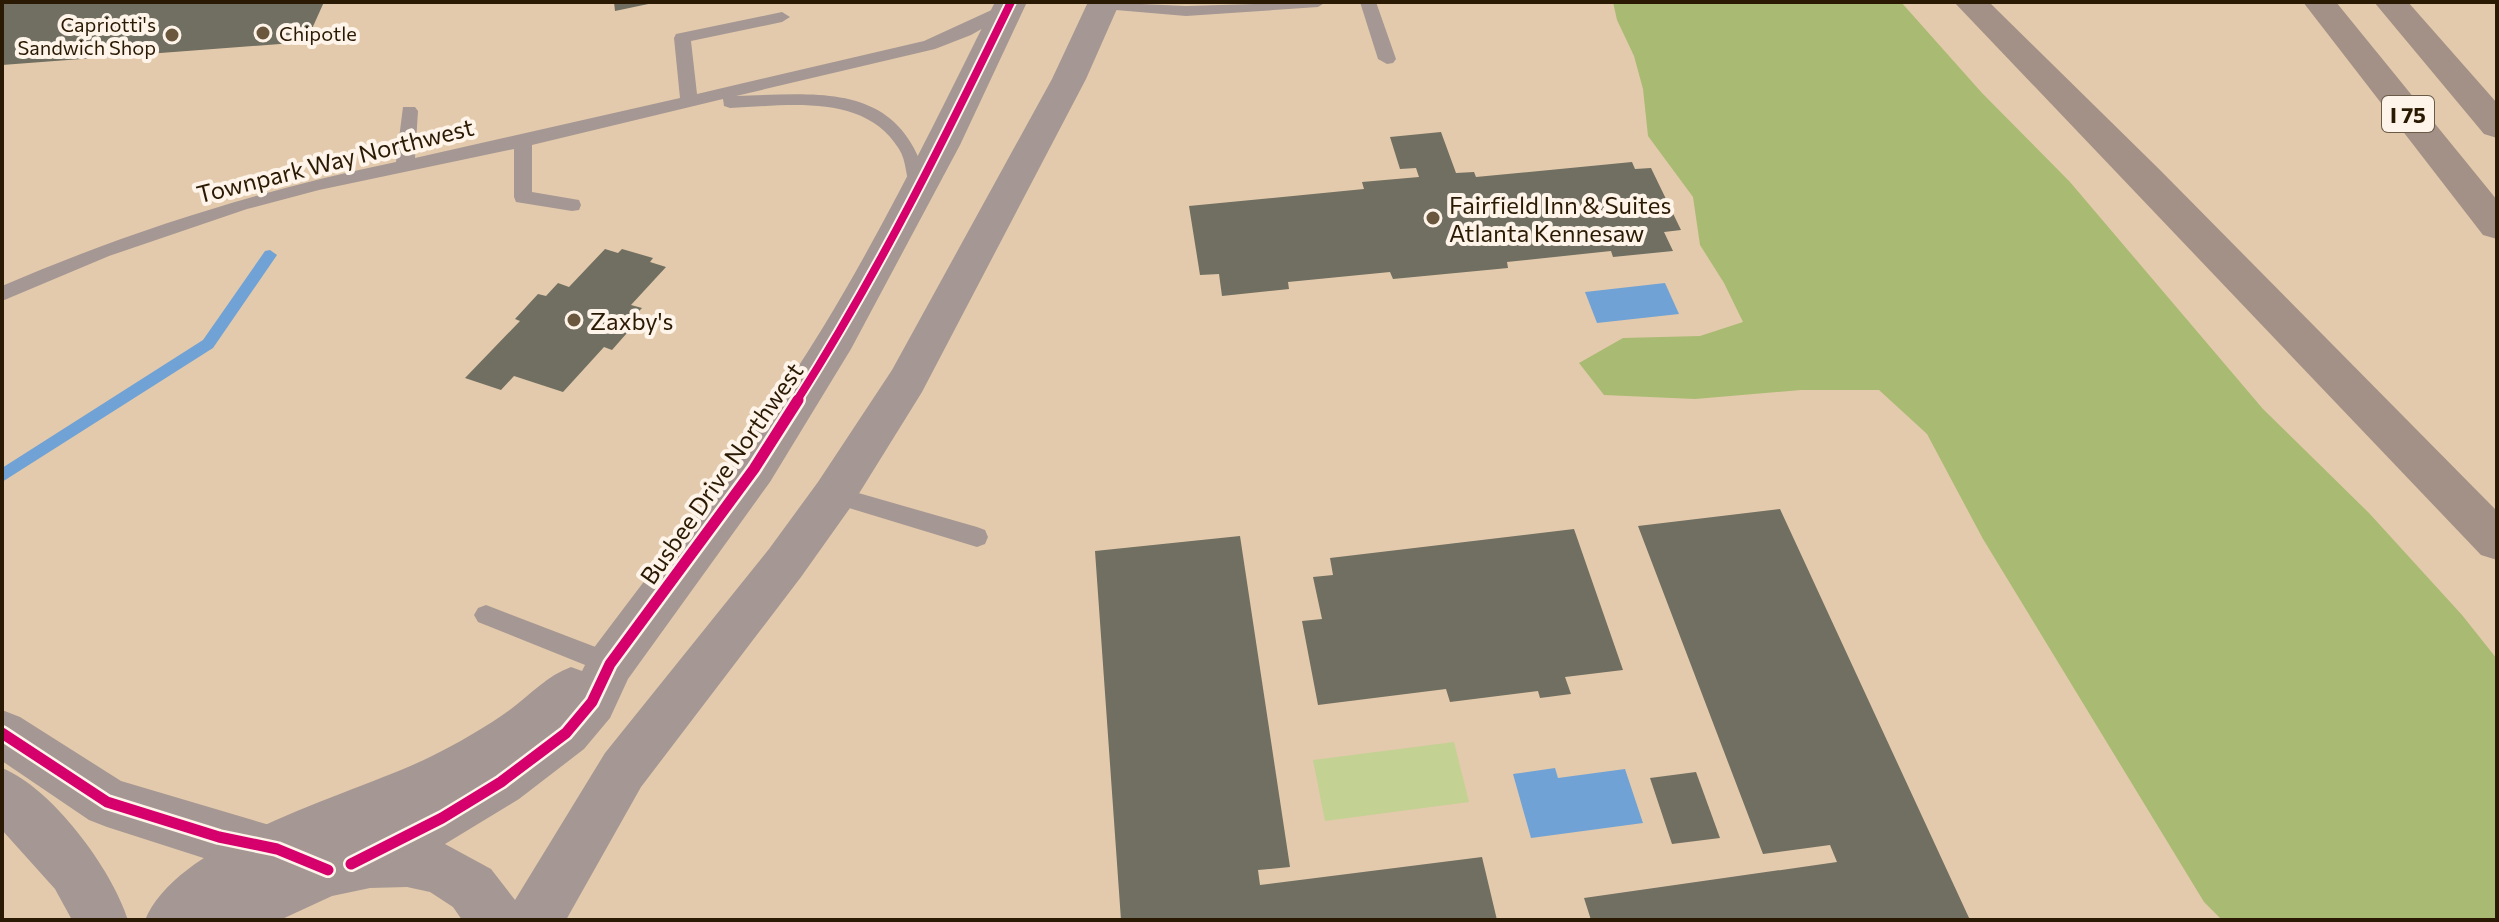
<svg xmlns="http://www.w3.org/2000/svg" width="2499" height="922" font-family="Commissioner,sans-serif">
<rect width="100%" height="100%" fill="#e3caac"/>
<polygon fill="#c3d193" points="1454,742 1469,802 1325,821 1313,760"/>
<polygon fill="#a9bb72" points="1613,2 1901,2 1982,93 2070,182 2263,409 2369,513 2462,615 2497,659 2497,920 2222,920 2204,902 1983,539 1927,434 1879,390 1801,390 1695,399 1604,395 1579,363 1623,338 1700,336 1743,322 1724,283 1700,245 1693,197 1648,136 1643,89 1634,56 1617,20"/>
<g fill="#70a2d5">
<polygon points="1665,283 1679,314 1597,323 1585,292"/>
<polygon points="1555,768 1558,778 1625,769 1643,823 1531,838 1513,774"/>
</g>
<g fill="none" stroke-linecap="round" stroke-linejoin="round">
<polygon fill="#70a2d5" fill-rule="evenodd" points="270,250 277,255 213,348 2,482 2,468 203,340 265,251"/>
</g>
<g fill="#706f61">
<polygon points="2,2 324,2 306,42 2,65"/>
<polygon points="614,2 653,2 653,3 615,11"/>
<polygon points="1441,132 1456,173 1474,172 1476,177 1632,162 1635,169 1651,168 1681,230 1664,232 1673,251 1613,257 1611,251 1507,262 1508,268 1393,279 1390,272 1288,282 1289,289 1222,296 1219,274 1200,275 1189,206 1364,189 1362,182 1419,177 1416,168 1400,169 1390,137"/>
<polygon points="605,249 618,253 622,249 653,258 650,262 666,267 631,305 642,308 627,324 634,325 612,350 604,347 563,392 514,376 501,390 465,378 520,321 515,319 538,294 546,296 558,283 569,287"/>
<polygon points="1780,509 1970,920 1591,920 1584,898 1837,862 1830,845 1763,854 1638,526"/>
<polygon points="1574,529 1623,670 1565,677 1571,694 1540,698 1538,691 1450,702 1446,689 1318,705 1302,621 1322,619 1313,577 1333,575 1330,558"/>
<polygon points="1240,536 1290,867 1258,870 1260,885 1482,857 1497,920 1121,920 1095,551"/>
<polygon points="1696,772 1720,838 1672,844 1650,778"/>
</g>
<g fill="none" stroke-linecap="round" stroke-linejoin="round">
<g fill="#a59793" fill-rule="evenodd">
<path d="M1009,2L1017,7L1015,10L971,35L935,49L736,96C824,93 903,82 928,186L926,190H912C905,178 907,161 899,149C864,92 786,106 730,108L724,106L723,99L532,145V192L579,200L581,205L579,210L572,211L516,202L514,197V149L319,190L247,209L109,256L2,301V286C130,231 260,190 396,162L403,107H415L418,111L415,158L680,98L674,38L676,34L782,12L790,17L782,22L691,41L697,94L924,41Z"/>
<polygon points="1097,2 1186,6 1326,2 1318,7 1186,16 1104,9 1098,7"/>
<polygon points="1360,2 1376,2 1396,59 1393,63 1387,64 1378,59"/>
<polygon points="834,486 977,527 985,530 988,537 985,544 977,547 826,501 823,495 826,489"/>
<polygon points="486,605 619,656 622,664 619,672 610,675 478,622 474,615 478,608"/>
</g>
<g fill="#a59793" fill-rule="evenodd">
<polygon points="2,710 20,717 121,781 310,837 318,855 310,873 291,881 219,863 107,827 89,820 2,761"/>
<path d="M2,768C52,788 112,869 128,920H72L55,889L2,830Z"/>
</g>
<path fill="#a59793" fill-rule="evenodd" d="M995,2H1027L960,145L851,349L770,482L628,679L610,718L584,749L519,799L445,844L491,869L515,900L605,753L769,549L818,482L892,370L1052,79L1088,2H1120L1086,79L922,392L850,508L801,577L641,787L566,920H462L453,907L430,892L407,887L370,888L332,896L280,920H145C179,838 356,794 432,756C458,743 488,726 511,709C532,693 547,676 571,667L582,671L593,649C672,544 753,441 822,329C886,224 940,112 995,2Z"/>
<g fill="#a39187" fill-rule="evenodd">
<polygon points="1954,2 1989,2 2160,170 2497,511 2497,560 2481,555"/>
<polygon points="2303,2 2336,2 2497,200 2497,239 2483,235"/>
<polygon points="2374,2 2408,2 2497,103 2497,138 2484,134"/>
</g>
<defs>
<path id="cycleway-far1" d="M796,402C878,274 945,138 1011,2"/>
<g id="cycleway">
<polyline points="2,733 107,802 219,837 277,849 328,870"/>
<polyline points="351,864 442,818 501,782 566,733 592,702 610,664 754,469 798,400"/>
</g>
</defs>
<use href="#cycleway-far1" stroke="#fef4e9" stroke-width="12"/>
<use href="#cycleway" stroke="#fef4e9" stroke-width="16"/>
<use href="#cycleway-far1" stroke="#d6006c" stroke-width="8"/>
<use href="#cycleway" stroke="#d6006c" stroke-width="11"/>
</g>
<g fill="#6b573e" stroke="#fef4e9" stroke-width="3">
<circle cx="263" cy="33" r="8"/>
<circle cx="172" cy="35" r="8"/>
<circle cx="1433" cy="218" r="8"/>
<circle cx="574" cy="320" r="8"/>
</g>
<g text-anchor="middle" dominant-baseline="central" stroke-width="8" stroke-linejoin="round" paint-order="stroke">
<g font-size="20" fill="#2a1903" stroke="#fef4e9" text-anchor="end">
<text x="156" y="24">Capriotti's<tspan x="156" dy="23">Sandwich Shop</tspan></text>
<text x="279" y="33" text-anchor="start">Chipotle</text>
</g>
<rect fill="#fef4e9" stroke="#6a5b48" stroke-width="2" x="2382" y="96" width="52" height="36" rx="6"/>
<g font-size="22" font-weight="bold" fill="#2a1903">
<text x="2408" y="114">I 75</text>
</g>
<g font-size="24" fill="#2a1903" stroke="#fef4e9">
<text transform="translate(335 160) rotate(-14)">Townpark Way Northwest</text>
<text transform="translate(721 473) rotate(-55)">Busbee Drive Northwest</text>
</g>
<g font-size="24" fill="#2a1903" stroke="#fef4e9" text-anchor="start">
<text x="1449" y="204">Fairfield Inn &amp; Suites<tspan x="1449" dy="28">Atlanta Kennesaw</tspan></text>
<text x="590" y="320">Zaxby's</text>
</g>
</g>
<rect width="2499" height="922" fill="none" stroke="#2a1903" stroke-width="8"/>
</svg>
